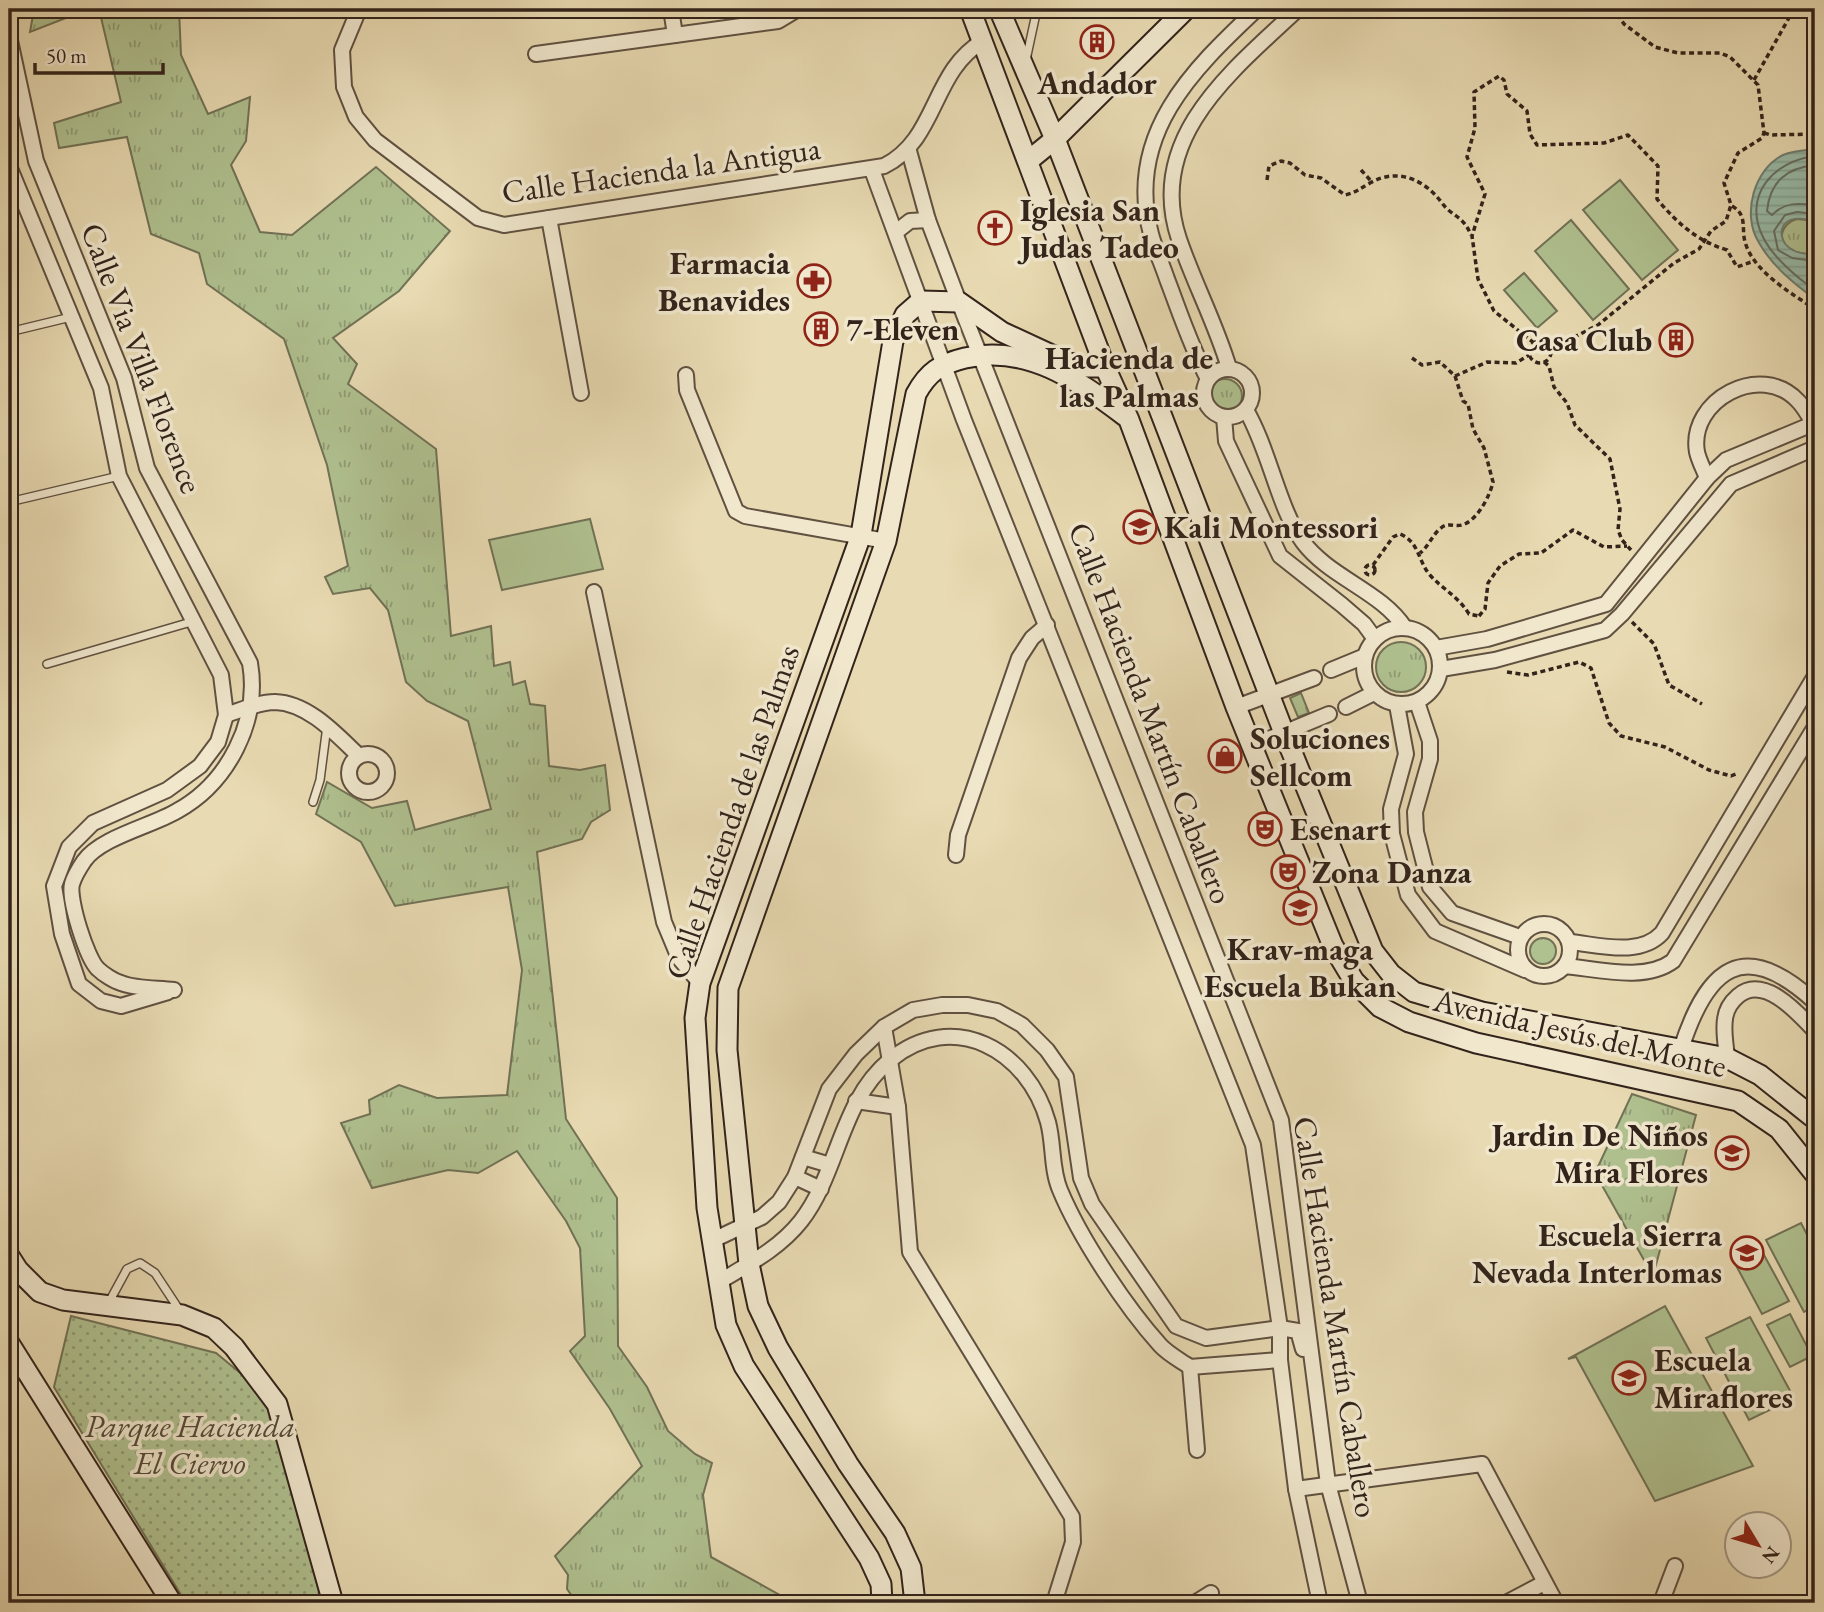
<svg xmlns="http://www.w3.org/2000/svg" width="1824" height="1612" font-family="'EB Garamond',serif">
<defs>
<pattern id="grass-tufts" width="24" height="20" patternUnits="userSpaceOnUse" patternTransform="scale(1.75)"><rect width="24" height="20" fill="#b0c190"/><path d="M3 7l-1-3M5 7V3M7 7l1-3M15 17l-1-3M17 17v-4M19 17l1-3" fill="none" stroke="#909c75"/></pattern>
<pattern id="park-dots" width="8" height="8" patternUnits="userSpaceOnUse" patternTransform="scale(1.75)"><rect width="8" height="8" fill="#b0c190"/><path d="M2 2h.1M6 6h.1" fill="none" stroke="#909c75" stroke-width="1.8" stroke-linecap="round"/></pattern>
<pattern id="water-rules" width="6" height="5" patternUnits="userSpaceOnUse" patternTransform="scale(1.75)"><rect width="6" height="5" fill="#98bba9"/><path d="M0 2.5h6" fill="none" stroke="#83a091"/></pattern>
</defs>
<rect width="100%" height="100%" fill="#e8dab2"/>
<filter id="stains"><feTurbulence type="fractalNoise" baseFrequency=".00286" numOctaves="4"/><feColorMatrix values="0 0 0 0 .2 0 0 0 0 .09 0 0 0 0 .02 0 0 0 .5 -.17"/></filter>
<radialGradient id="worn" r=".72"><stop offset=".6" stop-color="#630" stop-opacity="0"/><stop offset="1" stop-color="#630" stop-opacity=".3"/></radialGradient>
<g fill="url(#grass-tufts)" stroke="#717256" stroke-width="2">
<polygon points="34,9 89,9 30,32"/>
<polygon points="99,9 179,9 181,55 208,114 250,97 246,141 231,165 260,232 292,235 376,167 450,231 399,291 333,338 357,364 348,384 436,449 451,636 491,626 494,666 510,662 513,685 525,681 530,704 545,706 549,766 580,770 605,765 610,810 591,822 582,839 537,852 566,1119 617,1198 618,1346 647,1387 668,1431 695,1454 712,1463 703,1495 711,1557 789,1600 787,1603 577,1603 567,1589 568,1575 555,1556 642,1466 610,1409 570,1351 585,1336 580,1248 566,1221 517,1151 478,1173 448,1170 372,1188 341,1123 370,1114 369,1100 399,1085 437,1098 507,1095 522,970 508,887 395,906 361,842 316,814 327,782 372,808 407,801 415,830 491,809 468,721 427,701 406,682 388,610 370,588 333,594 325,577 348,566 327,465 284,339 207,284 199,253 151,234 127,137 59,148 54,123 121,102"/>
<path d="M1797,219L1815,221V255C1809,254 1799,254 1793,251C1775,242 1781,223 1797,219Z"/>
<circle cx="1225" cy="396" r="17"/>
<circle cx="1401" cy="667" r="25"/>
<polygon points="1301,693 1309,713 1298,717 1290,698"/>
<circle cx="1543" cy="951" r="13"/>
<polygon points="1632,1094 1696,1115 1653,1276 1595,1173"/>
</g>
<polygon fill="url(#park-dots)" stroke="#717256" stroke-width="2" points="71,1316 216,1353 267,1395 322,1603 186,1603 54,1387"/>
<g fill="#b0c190" stroke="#717256" stroke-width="2">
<polygon points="1620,180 1678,250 1642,280 1583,210"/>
<polygon points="1571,220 1629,289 1593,320 1535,251"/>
<polygon points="1524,273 1557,311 1537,328 1504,290"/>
<polygon points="590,519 603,569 502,590 489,540"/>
<polygon points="1801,1223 1815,1250 1815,1306 1804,1312 1766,1240"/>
<polygon points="1758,1244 1789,1301 1762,1314 1731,1256"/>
<polygon points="1665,1306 1753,1466 1655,1501 1576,1357 1568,1359"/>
<polygon points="1790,1314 1812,1356 1790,1367 1767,1325"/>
<polygon points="1750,1317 1794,1398 1749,1420 1706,1338"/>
</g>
<path fill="url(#water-rules)" stroke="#6f7e70" stroke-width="2" d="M1815,149V221C1807,220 1795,216 1787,222C1777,230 1782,245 1793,250C1799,254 1808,254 1815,255V299C1793,283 1771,265 1758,241C1742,214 1754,169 1783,155C1792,151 1805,150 1815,149Z"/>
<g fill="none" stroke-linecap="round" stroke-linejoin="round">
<g stroke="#656f62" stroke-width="2">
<path d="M1815,156C1774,161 1742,195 1763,237C1772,256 1796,277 1815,290"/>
<path d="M1815,165C1786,168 1770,182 1767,211L1772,215C1785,202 1798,203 1815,205"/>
<polyline points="1815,214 1797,212 1785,215 1774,231 1778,250 1792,258 1815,261"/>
</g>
<defs>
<g id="lane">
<polyline points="1026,60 1037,9"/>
<polyline points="9,332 71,317"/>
<polyline points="9,502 119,476"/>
<polyline points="47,664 191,622"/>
<polyline points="313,802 320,780 327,726"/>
<polyline points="108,1304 127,1269 140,1263 155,1273 180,1311"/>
</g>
<g id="street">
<path d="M359,9L342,50L344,87L356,117L375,140L478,218L504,225L884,166C938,139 931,72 983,41"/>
<polyline points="671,9 675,35"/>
<path d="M9,36L36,161L124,378L147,468L250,663C260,721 228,783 177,811C152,826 101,837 84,861C80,867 74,877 72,884C68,899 87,959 98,969C103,974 114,981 121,983C136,989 157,988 174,990"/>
<polyline points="536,54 778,21 798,9"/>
<polyline points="909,151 928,220 959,302 1281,1120 1328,1484 1360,1603"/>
<polyline points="9,166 101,388 119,476 221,675 226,715 218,742 200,766 167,790 93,823 69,847 54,886 62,934 79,984 101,1001 121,1006 168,992"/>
<polyline points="872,170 964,420 1253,1145 1280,1328 1280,1360 1296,1489 1320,1603"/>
<polyline points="549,218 581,393"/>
<polyline points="896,232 910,221 928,220"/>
<path d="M1229,368C1216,324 1194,283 1179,239C1145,138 1233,70 1298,9"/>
<circle cx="1228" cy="393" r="24"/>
<polyline points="686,375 687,390 736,511 745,516 886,541"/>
<path d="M1208,379C1191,347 1180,313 1167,279C1162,264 1155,249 1151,234C1125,135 1192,70 1257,9"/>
<path d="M1246,410C1269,449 1279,510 1303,542C1330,578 1381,591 1405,628"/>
<polyline points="1224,417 1226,441 1280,556 1342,605 1364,624 1375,639"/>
<path d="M1707,478C1704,470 1699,461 1697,452C1688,400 1761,361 1798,401C1804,407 1809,416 1813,423"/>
<polyline points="594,592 664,922 679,958 700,983"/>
<circle cx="1402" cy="666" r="38"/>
<polyline points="1436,648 1487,639 1606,604 1707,478 1726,460 1815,423"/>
<polyline points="1441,669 1495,660 1605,630 1622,614 1731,484 1815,448"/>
<polyline points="1331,670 1365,656"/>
<polyline points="1417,702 1430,741 1430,759 1415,812 1416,832 1430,887 1452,913 1520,937"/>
<polyline points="1397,705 1406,754 1391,809 1392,834 1408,895 1435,931 1525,970"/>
<polyline points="1236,707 1314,678"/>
<polyline points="1346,707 1374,693"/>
<path d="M226,715C241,710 259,702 275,702C308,703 336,734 358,755"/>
<polyline points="1252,746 1329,714"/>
<circle cx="368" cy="773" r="19"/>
<polyline points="956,855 958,835 1019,658 1032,638 1047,625"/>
<circle cx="1544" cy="950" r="26"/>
<path d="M1570,942C1600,945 1640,957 1662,933L1815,676"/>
<path d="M1565,966C1598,969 1645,982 1673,961L1815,727"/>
<polyline points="884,1027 898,1107 910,1252 1072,1517 1073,1542 1054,1603"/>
<path d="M1681,1049C1707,968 1743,936 1815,1002"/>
<path d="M1727,1058C1726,1045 1723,1032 1725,1019C1726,1010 1731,1002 1738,996C1764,974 1798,1013 1815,1031"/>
<polyline points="856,1101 898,1107"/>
<polyline points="803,1157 830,1165"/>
<polyline points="795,1177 821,1189"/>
<polyline points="711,1241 762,1217 779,1202 795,1177 829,1089 856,1054 884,1027 913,1010 942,1005 968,1005 997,1011 1022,1025 1047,1050 1066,1077 1081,1178 1092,1204 1176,1326 1206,1338 1280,1328 1298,1331 1303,1349"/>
<path d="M717,1283C747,1265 779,1249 801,1221C839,1172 840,1101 890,1060C953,1008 1028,1050 1048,1122C1054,1144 1051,1169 1060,1190C1080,1238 1125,1306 1160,1345C1168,1354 1180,1360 1190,1367L1280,1360"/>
<polyline points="1190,1367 1197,1450"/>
<polyline points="1296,1489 1482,1464 1556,1603"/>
<polyline points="1195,1603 1211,1593"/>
<polyline points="1506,1603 1544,1583"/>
<polyline points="1661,1603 1675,1566"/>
</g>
<g id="secondary">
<polyline points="970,9 1105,367 1129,420 1236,707 1333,946 1354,981 1380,1007 1409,1022 1476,1043 1738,1101 1779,1129 1815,1174"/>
<polyline points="999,9 1055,139 1284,733 1373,951 1391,974 1414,992 1482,1012 1727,1058 1760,1075 1815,1119"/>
<polyline points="1028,161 1055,139 1186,9"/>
<polyline points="9,1256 18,1270 40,1292 63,1300 182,1315 214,1328 234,1347 277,1404 333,1603"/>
<polyline points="9,1343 172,1603"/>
<polyline points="882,1603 881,1584 869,1558 744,1366 726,1325 707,1208 695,1018 700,983 861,535 893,341 905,315 921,301 959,302 1002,332 1069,363 1086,367 1105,367"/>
<path d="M915,1603L911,1568L895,1533L848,1464L778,1348L758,1306L749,1264L727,1050L728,988L886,541L916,394C928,372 940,364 965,358C1027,344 1078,380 1125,416"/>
</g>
</defs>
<use href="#lane" stroke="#605141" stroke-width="10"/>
<use href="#street" stroke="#605141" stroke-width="18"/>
<use href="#secondary" stroke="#32231b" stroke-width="23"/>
<g stroke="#32231b" stroke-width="3.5" stroke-dasharray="5 3.5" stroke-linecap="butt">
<polyline points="1754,80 1794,9"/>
<polyline points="1764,133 1771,135 1815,134"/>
<polyline points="1361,170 1372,182"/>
<path d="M1267,180L1269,166L1281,161L1290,163L1305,175L1321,178L1345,195C1355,193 1361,188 1370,183C1398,167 1425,180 1442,203C1452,217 1463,215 1471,235"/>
<path d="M1732,206C1749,216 1740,229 1746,245C1755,272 1792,294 1815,309"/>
<circle cx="1540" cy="352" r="11"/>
<path d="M1534,343L1494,311L1478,279L1472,236L1485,194L1467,157L1475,128L1474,92L1499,76L1504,80L1507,94L1527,111L1530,134L1537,145L1604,143L1628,135L1658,166L1657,199C1677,223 1697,241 1727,250L1737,267L1754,261"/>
<polyline points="1551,349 1598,325 1674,263 1699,249 1711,231 1726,221 1731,205 1724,183 1738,153 1762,138 1764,133 1758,85 1730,57 1720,53 1678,53 1655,47 1624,24 1614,9"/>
<path d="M1412,358L1422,365L1440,362L1455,376L1463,401L1468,404L1473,429L1484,448L1493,482C1490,496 1477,521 1462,525C1454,527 1448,522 1441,528C1432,535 1429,546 1420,553"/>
<polyline points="1544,362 1549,366 1554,387 1567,403 1575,425 1610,459 1620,509 1618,530 1622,540 1631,550"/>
<polyline points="1455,376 1487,362 1516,363 1529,355"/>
<circle cx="1370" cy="570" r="5"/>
<path d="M1373,565L1393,537L1400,534C1419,542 1418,560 1429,574C1442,589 1457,595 1469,614L1479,616"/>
<polyline points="1479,616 1485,609 1488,583 1500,566 1519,554 1541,553 1573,530 1604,547 1627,546"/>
<polyline points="1632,622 1654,644 1669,685 1702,704"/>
<polyline points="1507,672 1528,675 1579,662 1591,668 1609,723 1621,736 1665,747 1709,770 1731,776 1738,773"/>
</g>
<use href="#lane" stroke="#f0e7cd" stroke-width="7"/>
<use href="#street" stroke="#f0e7cd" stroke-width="14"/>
<use href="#secondary" stroke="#f0e7cd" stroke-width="19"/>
</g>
<defs>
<symbol id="building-ring" viewBox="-11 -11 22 22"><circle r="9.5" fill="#f0e7cd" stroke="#8f2418" stroke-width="1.5"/><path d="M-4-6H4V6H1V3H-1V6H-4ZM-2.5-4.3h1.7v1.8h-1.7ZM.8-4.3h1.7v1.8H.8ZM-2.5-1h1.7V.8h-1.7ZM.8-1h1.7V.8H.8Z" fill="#8f2418"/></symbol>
<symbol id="church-ring" viewBox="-11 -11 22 22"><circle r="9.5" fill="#f0e7cd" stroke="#8f2418" stroke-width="1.5"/><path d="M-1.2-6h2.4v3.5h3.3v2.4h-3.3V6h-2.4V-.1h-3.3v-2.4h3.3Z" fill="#8f2418"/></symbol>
<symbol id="pharmacy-ring" viewBox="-11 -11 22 22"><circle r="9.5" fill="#f0e7cd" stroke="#8f2418" stroke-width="1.5"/><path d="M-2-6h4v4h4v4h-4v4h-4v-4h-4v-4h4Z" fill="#8f2418"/></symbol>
<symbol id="school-ring" viewBox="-11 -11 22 22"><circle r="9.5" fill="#f0e7cd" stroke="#8f2418" stroke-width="1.5"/><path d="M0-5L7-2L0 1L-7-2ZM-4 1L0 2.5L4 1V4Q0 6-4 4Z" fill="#8f2418"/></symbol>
<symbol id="shop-ring" viewBox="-11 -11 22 22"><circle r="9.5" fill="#f0e7cd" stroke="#8f2418" stroke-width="1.5"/><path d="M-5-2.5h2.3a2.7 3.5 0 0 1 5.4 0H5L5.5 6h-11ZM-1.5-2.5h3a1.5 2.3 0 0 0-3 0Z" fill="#8f2418"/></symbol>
<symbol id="theatre-ring" viewBox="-11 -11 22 22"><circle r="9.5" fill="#f0e7cd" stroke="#8f2418" stroke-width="1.5"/><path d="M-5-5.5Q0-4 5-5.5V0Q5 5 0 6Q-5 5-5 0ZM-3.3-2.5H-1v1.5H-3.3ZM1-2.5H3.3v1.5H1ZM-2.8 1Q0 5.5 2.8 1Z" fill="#8f2418"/></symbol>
</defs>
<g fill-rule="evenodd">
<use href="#building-ring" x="1078" y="23" width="38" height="38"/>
<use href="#church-ring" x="976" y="209" width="38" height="38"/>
<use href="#pharmacy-ring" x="795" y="262" width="38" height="38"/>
<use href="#building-ring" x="802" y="310" width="38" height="38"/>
<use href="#building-ring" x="1657" y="321" width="38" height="38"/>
<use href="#school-ring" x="1121" y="508" width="38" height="38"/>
<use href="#shop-ring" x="1206" y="737" width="38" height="38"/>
<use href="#theatre-ring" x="1246" y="810" width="38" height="38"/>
<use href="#theatre-ring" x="1269" y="853" width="38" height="38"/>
<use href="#school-ring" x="1281" y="889" width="38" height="38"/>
<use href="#school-ring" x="1713" y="1134" width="38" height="38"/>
<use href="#school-ring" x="1728" y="1234" width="38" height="38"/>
<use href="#school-ring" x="1610" y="1359" width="38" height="38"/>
</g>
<g text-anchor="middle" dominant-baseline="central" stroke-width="7" stroke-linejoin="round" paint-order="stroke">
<g font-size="32" font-weight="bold" fill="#32231b" stroke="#f0e7cd" text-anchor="start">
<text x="1097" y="83" text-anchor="middle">Andador</text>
<text x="1020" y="210">Iglesia San<tspan x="1020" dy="37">Judas Tadeo</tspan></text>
<text x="790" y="263" text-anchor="end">Farmacia<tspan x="790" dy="37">Benavides</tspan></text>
<text x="846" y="329">7-Eleven</text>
<text x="1652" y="340" text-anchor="end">Casa Club</text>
<text x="1164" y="527">Kali Montessori</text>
<text x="1250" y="738">Soluciones<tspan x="1250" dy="37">Sellcom</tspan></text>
<text x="1290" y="829">Esenart</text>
<text x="1312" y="872">Zona Danza</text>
<text x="1300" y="949" text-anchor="middle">Krav-maga<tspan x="1300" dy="37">Escuela Bukan</tspan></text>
<text x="1708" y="1135" text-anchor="end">Jardin De Niños<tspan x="1708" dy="37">Mira Flores</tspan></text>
<text x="1722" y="1235" text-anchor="end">Escuela Sierra<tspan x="1722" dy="37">Nevada Interlomas</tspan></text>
<text x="1654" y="1360">Escuela<tspan x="1654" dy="37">Miraflores</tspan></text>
</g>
<g font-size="32" fill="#32231b" stroke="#f0e7cd">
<text transform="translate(661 170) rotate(-8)">Calle Hacienda la Antigua</text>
<text transform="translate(142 358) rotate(69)">Calle Via Villa Florence</text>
<text transform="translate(1151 713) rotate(69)">Calle Hacienda Martín Caballero</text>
<text transform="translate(732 812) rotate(-71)">Calle Hacienda de las Palmas</text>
<text transform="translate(1580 1033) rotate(13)">Avenida Jesús del Monte</text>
<text transform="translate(1336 1317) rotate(81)">Calle Hacienda Martín Caballero</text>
</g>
<g font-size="32" font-style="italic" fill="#524a38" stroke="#f0e7cd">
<text x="190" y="1426">Parque Hacienda<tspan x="190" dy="37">El Ciervo</tspan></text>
</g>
<g font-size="33" font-weight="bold" fill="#32231b" stroke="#f0e7cd">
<text x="1129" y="357">Hacienda de<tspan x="1129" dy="38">las Palmas</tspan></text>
</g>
</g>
<rect width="1824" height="1612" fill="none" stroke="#e8dab2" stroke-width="35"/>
<rect x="10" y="10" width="1803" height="1591" fill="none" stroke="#32231b" stroke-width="3.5"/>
<rect x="18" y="18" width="1789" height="1577" fill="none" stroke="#32231b" stroke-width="2"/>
<g transform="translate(1758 1545) rotate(128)"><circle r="33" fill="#f0e7cd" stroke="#a49986" stroke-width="2"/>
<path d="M0-5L12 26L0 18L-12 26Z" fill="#8f2418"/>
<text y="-10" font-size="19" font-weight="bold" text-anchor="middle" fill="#32231b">N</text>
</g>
<path d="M35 63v10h128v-10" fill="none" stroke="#32231b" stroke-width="3.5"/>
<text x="46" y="63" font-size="21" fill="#32231b" stroke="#f0e7cd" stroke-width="5" paint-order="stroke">50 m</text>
<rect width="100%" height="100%" filter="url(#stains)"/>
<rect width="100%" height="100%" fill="url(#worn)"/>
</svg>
